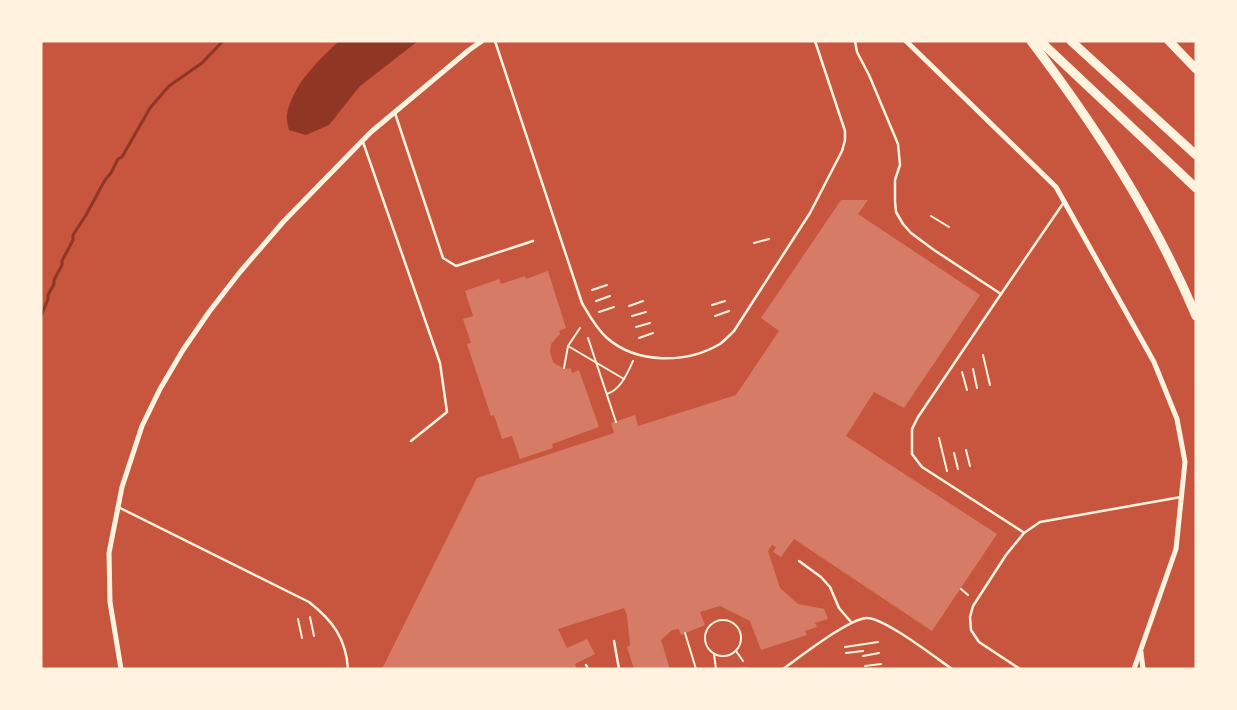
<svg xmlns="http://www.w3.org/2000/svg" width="1237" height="710" font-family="Helvetica,sans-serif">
<rect width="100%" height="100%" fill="#c8553d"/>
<path fill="#8f3625" d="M339,41H418L360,86L329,125L306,135L289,130C288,125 286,119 287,114C294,83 317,62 339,41Z"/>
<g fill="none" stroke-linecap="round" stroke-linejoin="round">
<polyline stroke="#8f3625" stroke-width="3" points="41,316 48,299 48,295 54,284 54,280 62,265 62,261 73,240 73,235 86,215 105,180 111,173 118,159 122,157 150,108 169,86 202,63 223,41"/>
</g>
<g fill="#d67c66">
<polygon points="841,200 868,200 858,214 980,295 904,408 874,392 846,436 997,534 932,631 794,539 781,557 773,552 776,547 772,545 768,551 780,588 798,604 824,609 828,619 815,623 817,627 805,631 807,635 761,650 750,621 720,606 700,612 705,625 681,635 679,629 672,630 661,640 670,669 634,669 627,647 630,645 627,616 624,608 558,629 567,648 587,639 595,654 575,664 577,669 382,669 477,478 614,433 611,423 635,415 638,426 736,395 779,331 761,318"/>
<polygon points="548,271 566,328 559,331 560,334 551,344 550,352 553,362 557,365 566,369 571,368 572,373 579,370 599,427 552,444 553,448 520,459 512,436 502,439 494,415 491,416 467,344 471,343 463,319 473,316 465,291 499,279 501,284 525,276 526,279"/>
</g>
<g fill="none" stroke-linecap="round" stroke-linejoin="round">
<g stroke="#fff3e0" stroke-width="2">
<polyline points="931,216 949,227"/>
<polyline points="754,243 769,239"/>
<polyline points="592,290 607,285"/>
<polyline points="596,301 610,296"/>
<polyline points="712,305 725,301"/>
<polyline points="629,306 643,301"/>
<polyline points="599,312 614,307"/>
<polyline points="632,316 646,312"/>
<polyline points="715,316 729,311"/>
<polyline points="636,327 650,323"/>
<polyline points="580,328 568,346 624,379"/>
<polyline points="588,338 616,422"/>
<polyline points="639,338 653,333"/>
<polyline points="983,355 990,385"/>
<polyline points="564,368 568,346"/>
<polyline points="973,369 977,388"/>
<polyline points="962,372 967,390"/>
<path d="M607,394C621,389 627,374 633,361"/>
<polyline points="939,438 947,471"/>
<polyline points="966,450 970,466"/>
<polyline points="954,453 958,469"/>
<polyline points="961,589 968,595"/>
<polyline points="310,617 314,636"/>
<polyline points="298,619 302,638"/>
<circle cx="723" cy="638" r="18"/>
<polyline points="685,633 696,669"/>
<polyline points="845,647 878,642"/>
<polyline points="736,651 743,661"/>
<polyline points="846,653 863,651"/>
<polyline points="714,654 716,669"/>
<polyline points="863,656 879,653"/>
<polyline points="865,666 881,664"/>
</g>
<g stroke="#fff3e0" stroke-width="2.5">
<path d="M495,41L582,303C589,315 596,328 607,338C637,364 686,364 720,344C725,340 730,335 734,331L810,213L842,151L845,140V131L815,41"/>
<polyline points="855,41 857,52 869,75 898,144 900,165 895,180 895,201 896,212 903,224 911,233 934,250 1001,294 1064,202"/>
<polyline points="395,113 443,258 456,266 533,241"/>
<polyline points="363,142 440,363 447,412 411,441"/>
<polyline points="1001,294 918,417 912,429 912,454 922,467 1023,532"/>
<path d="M118,507L309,602C332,620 346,638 348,669"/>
<polyline points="799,561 821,577 830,587 839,608 851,622"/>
<polyline points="614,641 619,669"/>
<polyline points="586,665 588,669"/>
<polyline points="741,669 747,669"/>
<path d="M783,669C800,657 847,620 866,618C882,616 936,658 952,669"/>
<polyline points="1020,669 979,642 971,630 970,617 973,606 1006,555 1024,533 1040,522 1181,497"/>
</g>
<g stroke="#fff3e0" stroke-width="5">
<polyline points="906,41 1056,187 1154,362 1177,419 1185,462 1176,549 1134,669"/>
<polyline points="1141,652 1143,669"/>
<polyline points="121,669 110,602 109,553 122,487 142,426 160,389 183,350 209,312 240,272 284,221 371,132 469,50 482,41"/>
</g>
<g stroke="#fff3e0" stroke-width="9">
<path d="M1031,41C1096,127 1154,216 1196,316"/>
<polyline points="1040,41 1196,188"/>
<polyline points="1071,41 1196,155"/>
<polyline points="1169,41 1196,69"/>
</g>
</g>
<rect width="1237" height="710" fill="none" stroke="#fff3e0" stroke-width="85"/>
</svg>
